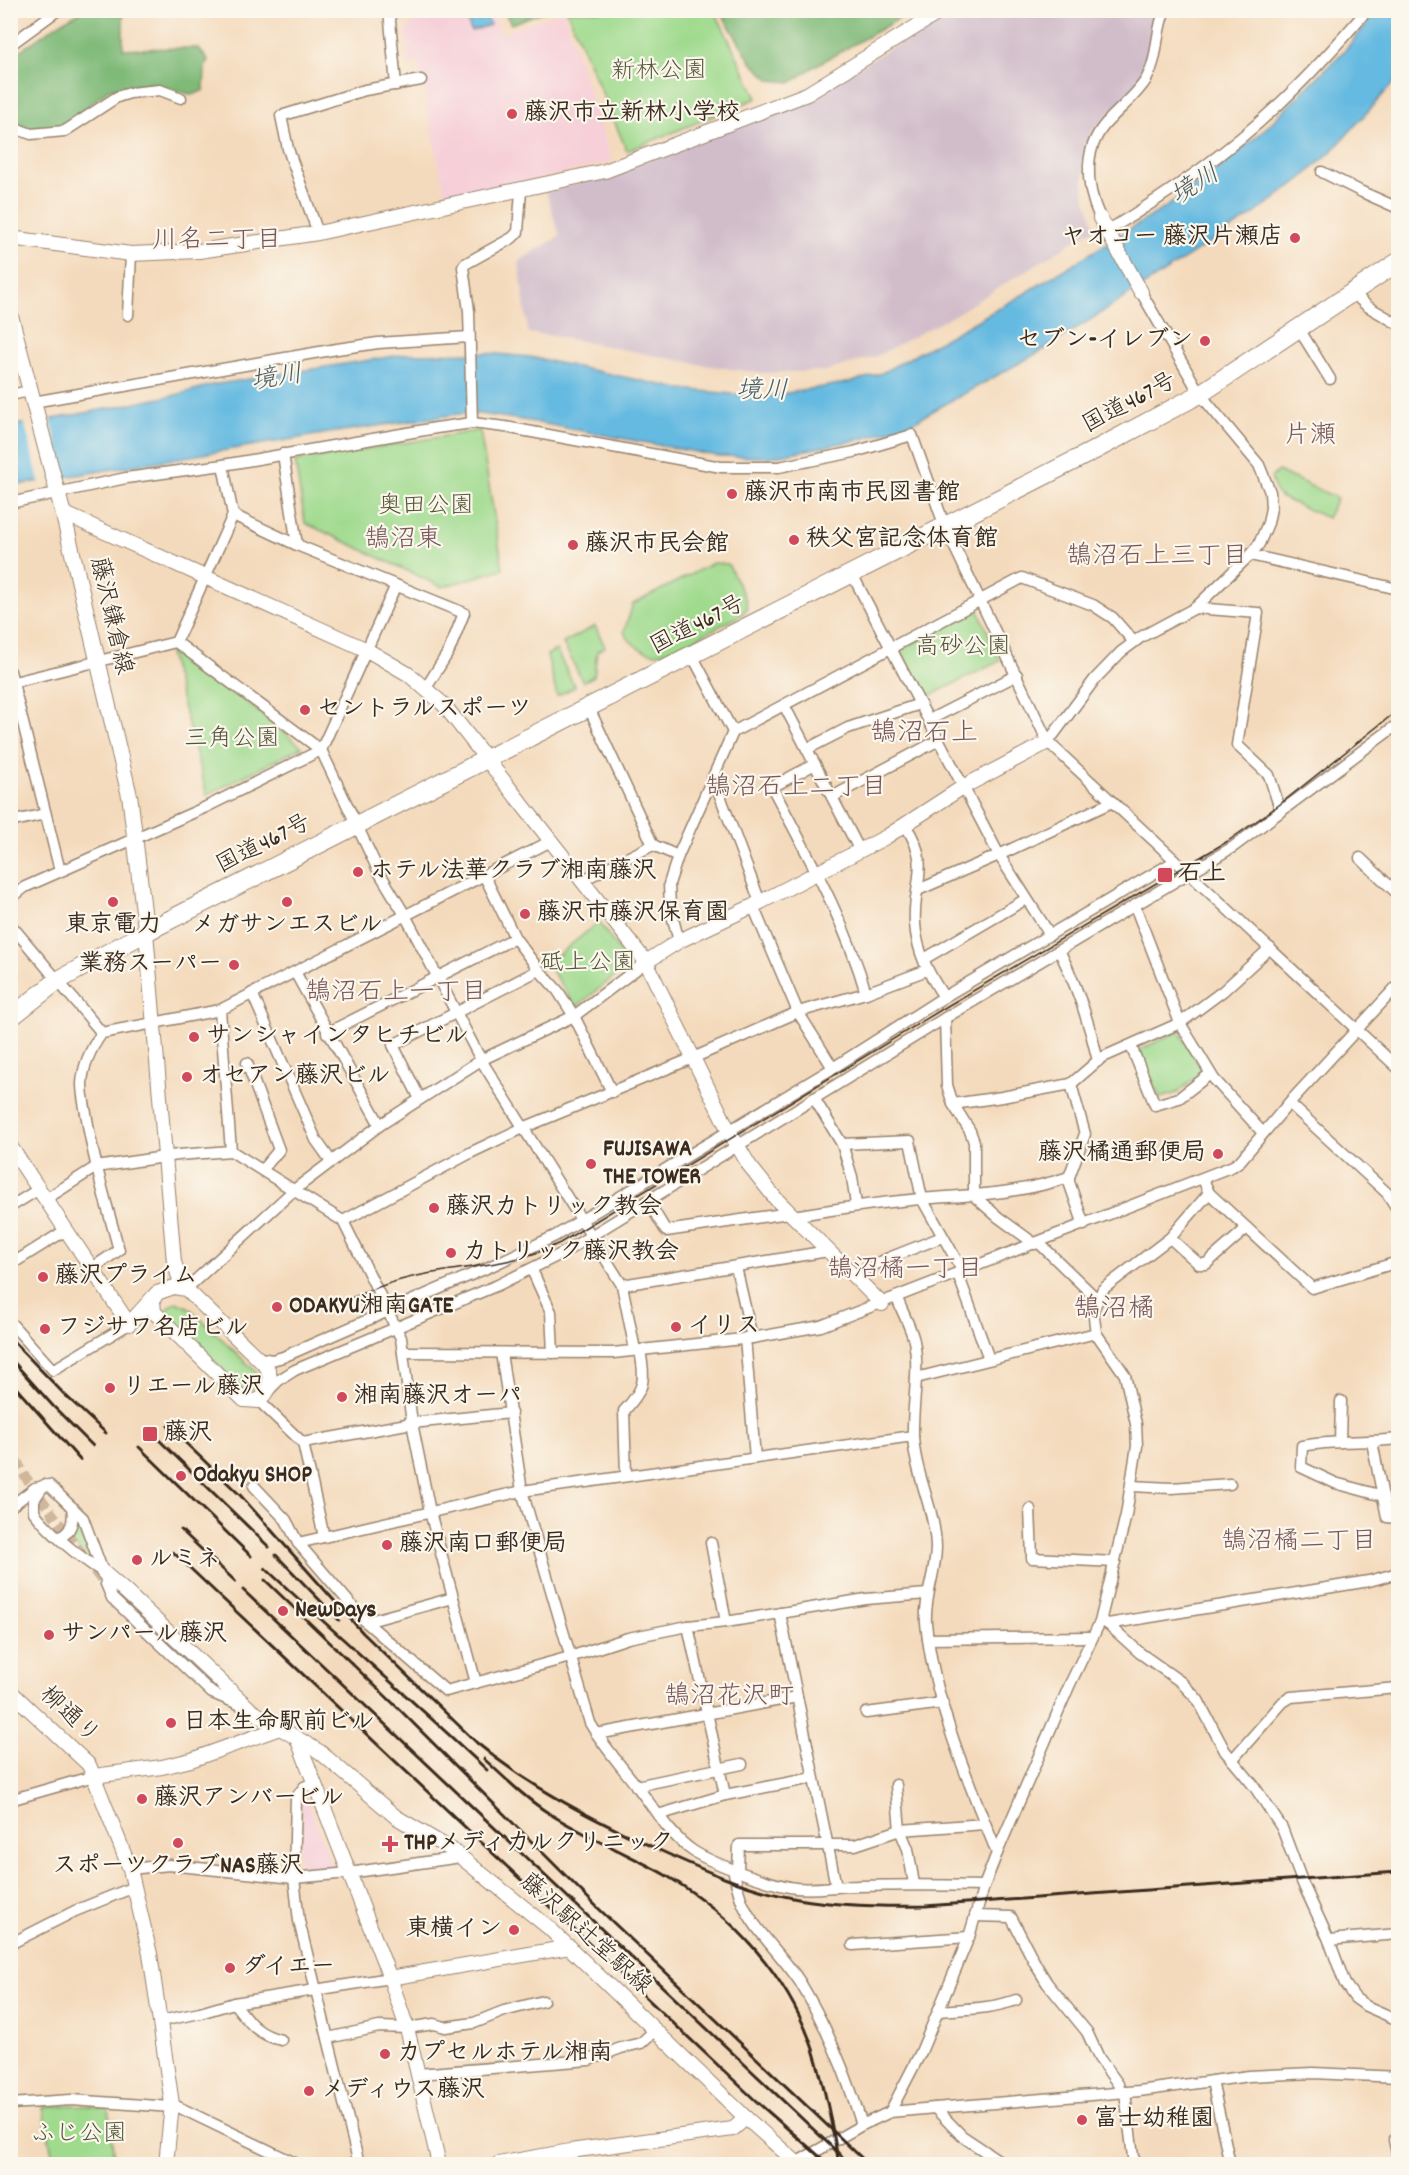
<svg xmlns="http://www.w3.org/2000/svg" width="1409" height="2175" font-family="Dekko,'Klee One',sans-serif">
<rect width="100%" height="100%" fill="#fbf7ec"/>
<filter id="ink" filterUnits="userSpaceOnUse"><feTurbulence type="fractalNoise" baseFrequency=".0167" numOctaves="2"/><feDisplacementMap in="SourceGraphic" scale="12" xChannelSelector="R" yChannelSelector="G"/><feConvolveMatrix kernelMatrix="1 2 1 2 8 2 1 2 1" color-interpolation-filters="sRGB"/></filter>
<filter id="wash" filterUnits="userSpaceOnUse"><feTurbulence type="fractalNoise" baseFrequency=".008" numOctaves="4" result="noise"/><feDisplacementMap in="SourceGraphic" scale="24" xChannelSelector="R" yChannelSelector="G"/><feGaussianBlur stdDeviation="1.35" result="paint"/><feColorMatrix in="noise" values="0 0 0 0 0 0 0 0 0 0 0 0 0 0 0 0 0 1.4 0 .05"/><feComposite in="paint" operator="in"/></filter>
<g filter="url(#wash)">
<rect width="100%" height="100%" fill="#f4dabc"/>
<g fill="#f6cfd8">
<polygon points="421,11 492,11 501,34 563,11 612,162 446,199 418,62 409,65 406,32"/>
<polygon points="307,1798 334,1871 298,1874 301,1801"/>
</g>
<polygon fill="#d1bdca" points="952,11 1158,11 1150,56 1138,84 1092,131 1084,152 1084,192 1095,228 956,314 877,356 826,371 759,373 697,364 560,337 528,333 519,261 560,236 546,192 608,175 809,97"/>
<g fill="#9fda8d" stroke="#6d8256" stroke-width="1.5">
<polygon points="567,11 715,11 757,98 627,151"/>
<polygon points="476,431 480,431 503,569 442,587 305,523 295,461"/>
<polygon points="1278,471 1337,498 1327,518 1280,497 1276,493 1271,478"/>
<path d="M713,563L728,564L746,600L747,609L740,616C723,624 674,652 658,653C644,654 630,644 624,632L633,604Z"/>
<polygon points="978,609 1000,661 925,698 900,649"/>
<polygon points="595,626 605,647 597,651 594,676 583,682 563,643"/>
<polygon points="182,650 302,747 207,795 169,653"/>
<polygon points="556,650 575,687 557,696 547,655"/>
<polygon points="599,922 629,965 576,1007 547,964"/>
<polygon points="1179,1031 1203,1072 1177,1093 1160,1098 1139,1050"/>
<path d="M176,1302L188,1307L256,1372L258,1381L253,1389H241L167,1316C166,1309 170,1306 176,1302Z"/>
<polygon points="77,1524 79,1525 91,1559 88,1559 68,1539 74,1533"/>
<polygon points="71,2105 108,2107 114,2159 91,2164 54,2164 43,2107"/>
</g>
<g fill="#7fba78" stroke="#5d724b" stroke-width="1.5">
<polygon points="123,10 123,49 198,48 208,60 205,67 204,90 193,95 153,84 109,89 64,126 29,129 11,120 10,58 60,23 82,11"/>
<polygon points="504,11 545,11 511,24"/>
<polygon points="720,11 720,10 913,11 815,66 792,82 770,80 752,63"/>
</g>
<g fill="#65bae1" stroke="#507280" stroke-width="1.5">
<polygon points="464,11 485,11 490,25 471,31"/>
<polygon points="1378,11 1398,11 1398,78 1334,149 1301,179 1253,215 1043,350 906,426 858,440 770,457 717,456 529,421 481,414 458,414 329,433 11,486 11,424 27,424 121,406 176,395 212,385 408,354 486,353 530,357 680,389 764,397 852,382 882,373 964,328 1024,294 1163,209 1219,168 1261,133 1345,50"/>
</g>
<polygon fill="#f4dabc" points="50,417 66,480 40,484 24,421"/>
</g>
<g filter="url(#ink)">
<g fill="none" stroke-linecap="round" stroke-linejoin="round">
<polyline stroke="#cfb79c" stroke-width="10" stroke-dasharray="10 5" stroke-linecap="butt" points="10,1447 24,1475 98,1576 175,1650"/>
<defs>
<g id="street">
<polyline points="389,10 396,85"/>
<polyline points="10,45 58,10"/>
<polyline points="10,126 31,134 65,131 117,97 130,93 160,90 181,98"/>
<polyline points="1322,172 1362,192 1398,208"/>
<path d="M1100,218C1085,185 1082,146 1110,119C1122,106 1138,94 1147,78C1159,56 1155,32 1165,10"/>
<path d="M1107,231C1167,195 1225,155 1276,107C1308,77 1338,44 1367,10"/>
<polyline points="318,233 288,149 281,116 365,90 421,80"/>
<polyline points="1352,292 1367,306 1398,324"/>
<polyline points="128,315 131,254"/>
<polyline points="1299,329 1330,379"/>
<polyline points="10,395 30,391"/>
<polyline points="33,402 337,349 378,343 469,337"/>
<polyline points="472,423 469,311 463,267 465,264 512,238 518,232 521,191"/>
<polyline points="283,454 297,545"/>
<polyline points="10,503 126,478 223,465 436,428 472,423 505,427 721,467 779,467 854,452 912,435 945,527 1048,742 1398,1068"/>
<polyline points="233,515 297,545 464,613 449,651 426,688"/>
<polyline points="1250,555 1398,589"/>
<polyline points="852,574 999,855 1050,935"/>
<polyline points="1195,608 1258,613 1237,745 1269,775 1281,812"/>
<polyline points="176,642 321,750 379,872 405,915 481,1060 622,1285 635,1350"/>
<polyline points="692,655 733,732"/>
<polyline points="10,671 60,871"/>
<polyline points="10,683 176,642 233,515 223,465"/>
<polyline points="784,705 860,851"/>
<polyline points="589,708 653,845 678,856"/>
<polyline points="929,720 1017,675"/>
<polyline points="1048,742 1095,679 1121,652 1141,637 1195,608 1250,555 1259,544 1268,523 1271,508 1270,492 1259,465 1200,394 1141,292"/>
<polyline points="807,749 848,728 920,704"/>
<path d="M815,764L772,787C807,854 845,920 866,993"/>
<polyline points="713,777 760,902"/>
<polyline points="832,797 939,740"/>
<polyline points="10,822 45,814"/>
<path d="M905,825C933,866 912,883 915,924C917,952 929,975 944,997"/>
<polyline points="1360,858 1398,894"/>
<polyline points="484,875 515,938 539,970 558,991 574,1016 612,1092"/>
<polyline points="583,880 653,845"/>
<polyline points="918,890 999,855 1112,802"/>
<polyline points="10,899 25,887 206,807 321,750 396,585"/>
<polyline points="753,906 798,1012 833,1068"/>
<polyline points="1135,906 1180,1023 1214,1079 1263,1133"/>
<polyline points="10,924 102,1033"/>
<polyline points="679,941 670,908 669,884 678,856 733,732 1022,578 1093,605 1113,618 1134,642"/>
<path d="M1059,950C1077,986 1089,1021 1098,1061"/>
<polyline points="924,959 1026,899"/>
<polyline points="295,972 380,1125"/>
<polyline points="252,993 316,1140 331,1161"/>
<polyline points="220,1010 231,1151"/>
<polyline points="945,1018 947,1085 953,1104 970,1131 974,1142 974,1196 998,1217 1035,1244"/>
<polyline points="327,1033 515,938"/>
<polyline points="1131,1046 1155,1105 1179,1098 1210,1074"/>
<polyline points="247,1063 279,1150 262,1170"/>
<polyline points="1071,1084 1085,1134 1069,1177 1069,1182 1084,1225"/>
<polyline points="814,1098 842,1144 852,1177 856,1205"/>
<polyline points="420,1099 393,1045 539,970"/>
<polyline points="1289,1103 1387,1193 1398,1210"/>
<polyline points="953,1104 1002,1097 1071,1084 1101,1058 1180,1023 1223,991 1270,948"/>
<polyline points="842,1144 910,1141 922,1199 963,1272"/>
<polyline points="1209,1193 1312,1288 1398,1262"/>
<polyline points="46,1199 96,1167 178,1155 231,1151 343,1221 401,1338 412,1423 430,1512 476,1683"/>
<polyline points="648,1201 666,1231 789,1213"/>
<polyline points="10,1207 39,1189"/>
<path d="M793,1216C835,1209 877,1203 920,1199C971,1195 1020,1194 1069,1177"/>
<polyline points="343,1221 472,1152 523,1128 693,1058 798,1012 866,993 927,970"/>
<polyline points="1170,1238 1199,1264 1206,1264 1247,1228"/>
<polyline points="1039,1243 1098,1300"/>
<polyline points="10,1265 66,1230"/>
<polyline points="736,1267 752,1338"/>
<path d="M91,1269L119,1250C108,1209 95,1168 88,1125C86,1111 82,1097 82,1084C83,1064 91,1048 102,1033L220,1010L551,841"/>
<polyline points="532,1270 551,1312 553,1353"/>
<polyline points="958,1274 989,1359"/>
<polyline points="853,1275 889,1258 942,1237"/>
<polyline points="622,1285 828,1251"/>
<polyline points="186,1289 294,1190 380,1125 481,1060 574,1016 646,962"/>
<path d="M897,1298C902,1312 911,1327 914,1341C920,1372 912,1405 913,1436C915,1475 935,1509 936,1547C936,1573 924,1597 926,1623C934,1703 968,1780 997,1853"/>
<polyline points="10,1322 53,1370 129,1324"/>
<polyline points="745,1338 755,1458"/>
<polyline points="403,1352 613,1353 752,1338 821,1326 1233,1166 1240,1161 1289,1103 1398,985"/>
<path d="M501,1353L522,1491L590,1723C604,1747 622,1767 639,1789C655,1810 671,1836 693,1851C713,1864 772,1885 796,1888C816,1890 836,1886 856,1886C899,1885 941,1885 984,1886"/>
<polyline points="260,1358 272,1360 283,1357 489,1267 555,1236 833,1068 944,997 1175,861"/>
<polyline points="916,1378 1096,1333"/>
<polyline points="268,1391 279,1380 295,1370 498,1285 563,1253 945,1018 1233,847 1398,724"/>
<polyline points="259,1401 303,1443 324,1537"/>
<polyline points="1340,1442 1341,1401"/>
<polyline points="1372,1442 1387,1517 1396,1518"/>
<polyline points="303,1443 412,1423 511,1413"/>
<path d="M626,1475L624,1411C646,1387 645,1381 640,1350"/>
<path d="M44,1485L34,1500V1512C51,1534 79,1557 103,1572"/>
<polyline points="254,1486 286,1520 298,1543 366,1622 446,1691 570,1657 628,1638 688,1626 726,1622 866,1599 927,1594"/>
<polyline points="1131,1486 1171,1488 1230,1484"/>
<path d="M1383,1496L1335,1483L1301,1467L1302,1446C1334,1440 1366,1443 1398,1439"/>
<polyline points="10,1507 35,1488 49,1485 83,1518 103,1572"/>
<polyline points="1030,1509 1032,1558 1115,1562"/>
<path d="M60,1537C72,1532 74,1519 72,1507"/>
<polyline points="298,1543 522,1491 913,1436"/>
<polyline points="711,1543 726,1622"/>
<polyline points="105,1574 106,1584 112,1598 212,1693 243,1706"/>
<polyline points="780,1613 836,1886"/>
<polyline points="366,1622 453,1598"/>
<polyline points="1104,1622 1108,1624 1369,1581 1398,1573"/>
<polyline points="1108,1624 1140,1653 1181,1682 1198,1700 1225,1751 1254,1786 1282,1828 1303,1884 1329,1940 1345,1984 1355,1998 1366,2006 1398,2020"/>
<polyline points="688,1626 725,1795"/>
<polyline points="928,1639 1091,1637"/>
<polyline points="866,1713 943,1703"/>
<polyline points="597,1734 797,1697"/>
<polyline points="1232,1760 1283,1702 1291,1697 1398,1688"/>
<polyline points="314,1783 304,1787 296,1798 294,1878 299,1921 359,2164"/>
<polyline points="896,1785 900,1830 908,1849 914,1884"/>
<polyline points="636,1786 742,1764"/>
<polyline points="10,1800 94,1776"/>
<polyline points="658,1815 725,1795 813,1778"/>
<polyline points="130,1869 169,1865 294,1878 349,1873 461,1857"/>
<path d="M733,1869C736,1881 738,1893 743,1904C755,1931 783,1956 800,1982C827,2027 847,2075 862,2125"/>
<polyline points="738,1870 739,1845 855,1845 900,1830 985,1824"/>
<polyline points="975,1916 1011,1917 1036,1965 1047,1983 1087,2032 1099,2058 1118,2084 1120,2092"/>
<polyline points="1329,1940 1398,1934"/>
<polyline points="10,1944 75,1911 134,1887"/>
<polyline points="853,1945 969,1937"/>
<path d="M234,2003C249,2022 256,2034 281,2040"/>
<path d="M939,2011C965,2009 991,2009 1016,2000"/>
<polyline points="160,2021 200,2013 234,2003 390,1978"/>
<polyline points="328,2038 379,2027 407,2028 434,2024 445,2027 474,2023 504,2011 543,2001"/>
<polyline points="418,2074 589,2060 621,2048 641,2043 655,2030"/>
<polyline points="1212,2081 1230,2164"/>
<polyline points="1125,2092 1133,2157 1137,2164"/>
<polyline points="10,2104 71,2100 172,2107"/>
<polyline points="172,2104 297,2164"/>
<polyline points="935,2108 1139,2091 1249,2076 1313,2073 1398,2077"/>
<polyline points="890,2112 921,2052 969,1937 984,1886 997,1853 1070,1684 1100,1622 1126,1515 1137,1446 1136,1424 1125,1375 1096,1333 1093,1310 1103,1289 1170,1238 1209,1193 1203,1179"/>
<polyline points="1394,2140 1398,2157"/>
<polyline points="794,2164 862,2125 890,2112 935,2108 962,2136 1004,2164"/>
</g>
<g id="secondary">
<polyline points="1100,218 1141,292"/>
<polyline points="10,238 131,254 199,251 318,233 605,171 807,94 943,10"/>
<polyline points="63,513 367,650 408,674 444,705 646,962 729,1131 749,1165 776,1199 882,1304"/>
<path d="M146,932L174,1262L180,1280L186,1289L267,1367C273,1382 270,1389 259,1401L244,1400L154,1312L153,1300L157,1293L174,1287L186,1289"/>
<polyline points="646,962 679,941 753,906 886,837 963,787 1048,742"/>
<polyline points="10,1146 129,1324 156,1294"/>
<polyline points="103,1572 126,1592 252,1711 320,1752 396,1817 452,1850 548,1927 746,2118 798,2164"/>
<polyline points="10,1691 89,1765 130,1869 150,1954 172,2104 166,2164"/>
<polyline points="297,1738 390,1978 407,2028 439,2164"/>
<polyline points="94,1776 162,1767 191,1760 280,1728"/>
<polyline points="390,1978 570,1947"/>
<polyline points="498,2164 570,2151 733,2129 746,2118"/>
</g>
<polyline id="primary" points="10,314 63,513 130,798 146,932"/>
<polyline id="highway" points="10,1018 57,981 146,932 1093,451 1200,394 1398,262"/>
</defs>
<use href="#street" stroke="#98826d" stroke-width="13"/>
<use href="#secondary" stroke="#98826d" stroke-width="16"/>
<use href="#primary" stroke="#98826d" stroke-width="17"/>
<use href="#highway" stroke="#98826d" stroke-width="20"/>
<use href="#street" stroke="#fff" stroke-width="10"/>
<use href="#secondary" stroke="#fff" stroke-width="14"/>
<use href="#primary" stroke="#fff" stroke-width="15"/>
<use href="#highway" stroke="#fff" stroke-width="18"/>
<path stroke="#3b2a1e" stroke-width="1.5" d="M330,1307C360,1294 389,1281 422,1275C469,1266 516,1265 560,1243L949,1005L1228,841L1279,805L1398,710"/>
<g stroke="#3b2a1e" stroke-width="3">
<polyline points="10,1338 65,1395 106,1433"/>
<polyline points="10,1358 53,1406 93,1446"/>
<polyline points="10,1381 80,1460"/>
<path d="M168,1426L240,1495L363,1633L477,1743C531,1788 592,1819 657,1849C703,1870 747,1890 798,1899C841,1906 882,1907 925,1906L1398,1872"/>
<polyline points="158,1439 269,1547"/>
<polyline points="139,1447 251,1556"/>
<polyline points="181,1530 235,1581"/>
<polyline points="173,1552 756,2101 828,2164"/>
<polyline points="276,1555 339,1620"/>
<path d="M265,1568C338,1636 414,1701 487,1770"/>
<polyline points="265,1580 399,1709 598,1908 868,2164"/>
<polyline points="243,1590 850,2164"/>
<path d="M484,1759C505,1778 526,1799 550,1814C588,1838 629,1854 667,1876C733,1915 788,1976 813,2049C825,2087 832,2126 839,2164"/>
</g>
</g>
</g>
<g fill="#d1495b" stroke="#fbf7ec" stroke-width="2">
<circle cx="512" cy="114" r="6"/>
<circle cx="1295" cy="238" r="6"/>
<circle cx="1205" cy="341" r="6"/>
<circle cx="732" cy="494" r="6"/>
<circle cx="794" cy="540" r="6"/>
<circle cx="573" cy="545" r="6"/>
<circle cx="305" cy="710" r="6"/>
<circle cx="358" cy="872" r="6"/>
<rect x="1157" y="867" width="16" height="16" rx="3"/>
<circle cx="113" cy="902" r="6"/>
<circle cx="287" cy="902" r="6"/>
<circle cx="525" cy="914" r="6"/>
<circle cx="234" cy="965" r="6"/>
<circle cx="194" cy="1037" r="6"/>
<circle cx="187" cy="1077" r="6"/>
<circle cx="1218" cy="1154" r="6"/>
<circle cx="591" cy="1164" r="6"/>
<circle cx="434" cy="1208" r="6"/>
<circle cx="451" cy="1253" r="6"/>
<circle cx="43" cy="1277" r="6"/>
<circle cx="277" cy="1307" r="6"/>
<circle cx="676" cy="1327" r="6"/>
<circle cx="45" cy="1329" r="6"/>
<circle cx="110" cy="1388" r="6"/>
<circle cx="342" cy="1397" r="6"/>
<rect x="142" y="1426" width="16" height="16" rx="3"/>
<circle cx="181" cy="1476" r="6"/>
<circle cx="387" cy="1545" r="6"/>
<circle cx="137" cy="1560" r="6"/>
<circle cx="283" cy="1611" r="6"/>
<circle cx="49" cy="1635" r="6"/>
<circle cx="171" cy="1723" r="6"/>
<circle cx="142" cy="1799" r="6"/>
<circle cx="178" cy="1843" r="6"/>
<path d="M387 1835h6v6h6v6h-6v6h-6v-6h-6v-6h6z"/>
<circle cx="514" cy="1930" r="6"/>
<circle cx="230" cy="1968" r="6"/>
<circle cx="385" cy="2054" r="6"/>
<circle cx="309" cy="2091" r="6"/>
<circle cx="1082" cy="2120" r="6"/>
</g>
<g text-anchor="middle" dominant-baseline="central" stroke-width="4.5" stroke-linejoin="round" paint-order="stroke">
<g font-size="24" fill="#54563a" stroke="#fbf7ec">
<text x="659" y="72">新林公園</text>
<text x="426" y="507">奥田公園</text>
<text x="963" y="648">高砂公園</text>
<text x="232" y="740">三角公園</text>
<text x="588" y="964">砥上公園</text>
<text x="79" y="2135">ふじ公園</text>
</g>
<g font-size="24" font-weight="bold" fill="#3b2a1e" stroke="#fbf7ec" text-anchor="start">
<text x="524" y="114">藤沢市立新林小学校</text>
<text x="1283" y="238" text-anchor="end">ヤオコー 藤沢片瀬店</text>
<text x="1193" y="341" text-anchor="end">セブン-イレブン</text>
<text x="744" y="494">藤沢市南市民図書館</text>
<text x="806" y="540">秩父宮記念体育館</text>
<text x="585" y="545">藤沢市民会館</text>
<text x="317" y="710">セントラルスポーツ</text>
<text x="370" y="872">ホテル法華クラブ湘南藤沢</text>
<text x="1178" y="875">石上</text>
<text x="537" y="914">藤沢市藤沢保育園</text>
<text x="113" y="926" text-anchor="middle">東京電力</text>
<text x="287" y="926" text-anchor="middle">メガサンエスビル</text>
<text x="222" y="965" text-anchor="end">業務スーパー</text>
<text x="206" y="1037">サンシャインタヒチビル</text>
<text x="199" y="1077">オセアン藤沢ビル</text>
<text x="603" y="1150">FUJISAWA<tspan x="603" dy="28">THE TOWER</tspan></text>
<text x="1206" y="1154" text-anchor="end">藤沢橘通郵便局</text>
<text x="446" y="1208">藤沢カトリック教会</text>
<text x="463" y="1253">カトリック藤沢教会</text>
<text x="55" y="1277">藤沢プライム</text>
<text x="289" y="1307">ODAKYU湘南GATE</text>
<text x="688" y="1327">イリス</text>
<text x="57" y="1329">フジサワ名店ビル</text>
<text x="122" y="1388">リエール藤沢</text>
<text x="354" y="1397">湘南藤沢オーパ</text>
<text x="164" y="1434">藤沢</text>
<text x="193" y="1476">Odakyu SHOP</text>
<text x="399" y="1545">藤沢南口郵便局</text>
<text x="149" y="1560">ルミネ</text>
<text x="295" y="1611">NewDays</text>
<text x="61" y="1635">サンパール藤沢</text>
<text x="183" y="1723">日本生命駅前ビル</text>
<text x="154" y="1799">藤沢アンバービル</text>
<text x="404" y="1844">THPメディカルクリニック</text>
<text x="178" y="1867" text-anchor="middle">スポーツクラブNAS藤沢</text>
<text x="502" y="1930" text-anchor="end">東横イン</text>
<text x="242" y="1968">ダイエー</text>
<text x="397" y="2054">カプセルホテル湘南</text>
<text x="321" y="2091">メディウス藤沢</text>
<text x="1094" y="2120">富士幼稚園</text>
</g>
<g font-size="24" fill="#3b2a1e" stroke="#fbf7ec">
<text transform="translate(1130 404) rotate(-28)">国道467号</text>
<text transform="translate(110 616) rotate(77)">藤沢鎌倉線</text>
<text transform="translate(698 626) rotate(-27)">国道467号</text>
<text transform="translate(264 845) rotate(-27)">国道467号</text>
<text transform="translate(69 1716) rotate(43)">柳通り</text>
<text transform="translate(585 1935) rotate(42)">藤沢駅辻堂駅線</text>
</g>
<g font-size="26" font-style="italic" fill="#4a5c62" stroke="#fbf7ec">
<text transform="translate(1196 186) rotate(-32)">境川</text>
<text transform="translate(277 379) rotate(-9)">境川</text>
<text transform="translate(762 392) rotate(1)">境川</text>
</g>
<g font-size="26" fill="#79575c" stroke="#fbf7ec">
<text x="217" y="241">川名二丁目</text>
<text x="1310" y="436">片瀬</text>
<text x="403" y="540">鵠沼東</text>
<text x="1157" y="557">鵠沼石上三丁目</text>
<text x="796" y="788">鵠沼石上二丁目</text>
<text x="396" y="993">鵠沼石上一丁目</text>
<text x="905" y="1270">鵠沼橘一丁目</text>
<text x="1299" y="1542">鵠沼橘二丁目</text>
<text x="729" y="1697">鵠沼花沢町</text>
</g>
<g font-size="27" fill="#79575c" stroke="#fbf7ec">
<text x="924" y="734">鵠沼石上</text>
<text x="1114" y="1310">鵠沼橘</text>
</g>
</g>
<rect width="1409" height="2175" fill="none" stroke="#fbf7ec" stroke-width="36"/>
</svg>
